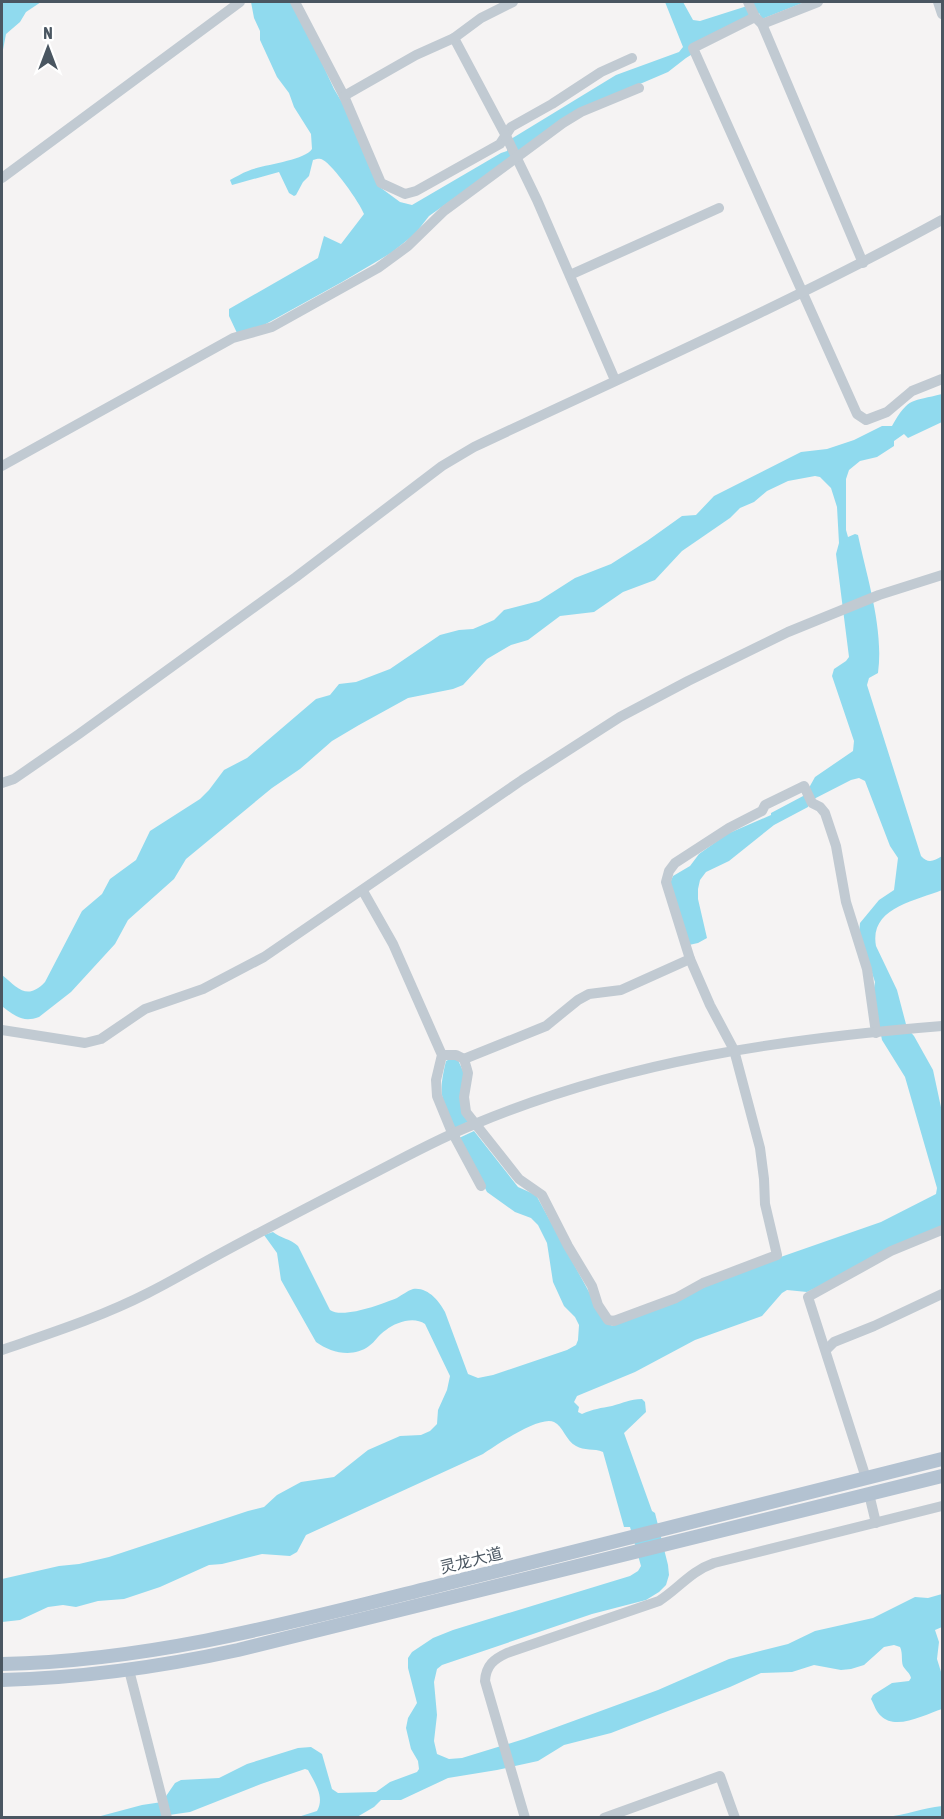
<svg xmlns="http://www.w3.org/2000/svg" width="944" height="1819" font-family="'Asap Condensed','Noto Sans SC',sans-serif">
<rect width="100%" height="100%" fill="#f5f3f3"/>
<g fill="#90daee">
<polygon points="2,2 41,2 26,12 20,22 6,34 2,55"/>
<path d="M251,2H290L300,15L334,89L349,114L381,188L400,202L412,205L501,153L507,151L511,139L616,75L679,52L683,47L665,2H683L693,20L700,21L744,7L753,2H805L762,19L759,13L686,58L668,72L579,110L429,216L415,234L391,253L342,282L264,325L237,333L229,316V309L318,258L324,236L341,244L364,214C360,203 333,165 323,160C319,158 318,159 313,160L309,176L303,182L296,195L294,196L289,193L279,172L232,185L230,180C236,177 242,173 248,171C264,164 304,161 312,149L311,134L294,107L289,93L277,77L260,40V31L254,18Z"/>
<path d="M942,394V422L908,438L904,434L894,441V446L877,457L860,461L849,470L846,479V530L848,537L855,534L858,535C867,578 884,629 878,673L869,678L867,685L921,856C928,864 934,861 942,856V890C915,901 869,908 876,946L897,990L907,1028L914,1036L933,1070L942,1112V1228L807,1292L787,1290L782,1293L762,1316L695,1340L635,1372L577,1396L574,1402L579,1407L578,1412L582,1414C593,1409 601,1408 612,1406C623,1403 630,1399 642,1399L645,1402L646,1412L624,1433L652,1511L655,1513L668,1565L669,1575L666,1585L659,1592L646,1600L592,1614L442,1665L437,1669L434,1682L437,1715L434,1741L437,1754L449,1759L462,1758L524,1739L658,1690L729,1659L788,1644L815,1631L873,1618L915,1597L928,1598L942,1594V1627L935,1630L939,1642L937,1659L942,1675V1709C926,1714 896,1731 881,1716C876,1712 874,1704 871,1699L873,1695L892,1683L909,1681L911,1678C910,1673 906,1671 903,1666C901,1660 903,1653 900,1647L894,1645L884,1647L864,1665L851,1669L841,1670L814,1665L792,1672L761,1673L730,1687L611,1733L564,1745L538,1761L497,1770L448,1778L401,1800H381L374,1807L357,1817H298L317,1811C325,1797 315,1783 308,1770L305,1769L261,1784L190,1812L155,1817H97L142,1805L162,1802L175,1783L181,1780L219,1778L247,1764L298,1748L311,1747L322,1754L332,1789L338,1793L376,1792L390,1782L417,1772L419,1769L418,1761L411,1749L406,1728L408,1718L417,1703L408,1668V1658L412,1652L433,1638L453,1630L630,1576L638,1571L641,1566L630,1527H624L603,1452C594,1448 584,1451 576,1446C566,1441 563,1426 554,1422C540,1415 495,1446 483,1454L306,1535L297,1552L290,1556L262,1554L222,1564L209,1565L160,1587L124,1599L98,1601L76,1607L63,1605L48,1607L20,1620L2,1622V1579L59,1566L79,1564L109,1557L248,1511L264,1507L277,1495L301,1482L334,1477L368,1450L400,1436L421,1435L430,1431L437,1424L438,1410L447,1390L450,1376L425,1324C414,1316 396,1322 386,1330C379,1334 375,1342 369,1346C353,1358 331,1353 316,1342L281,1280L277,1253L264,1235L273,1232C280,1238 291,1239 298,1246L330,1310C343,1319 382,1304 397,1298C402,1295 407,1291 413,1289C428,1287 439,1301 445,1312L468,1374L478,1378L493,1375L567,1350L576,1345L578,1340L579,1325L575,1317L564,1306L553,1282L547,1243L538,1225L531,1218L515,1212L487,1192L459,1138L474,1131L518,1187L536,1195L606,1323L613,1326L752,1267L881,1222L936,1194L937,1188L905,1077L882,1040L873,994L875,982L859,934L860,923L879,900L894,890L898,858L890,846L865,781L859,778L851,780L808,802V807L774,825L729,861L706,872L700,880L698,889V899L707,938L698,943L689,945L670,883L673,876L690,866L699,854L727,834L771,815V813L805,795L815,777L853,751L854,741L832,676L834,669L846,661L849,657L836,554L839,543L837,507L831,488L820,477L815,476L788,481L767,491L754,502L740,508L730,518L682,551L655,580L623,592L594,612L560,616L528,640L511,645L487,659L463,685L453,689L408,698L359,725L332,741L300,769L272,788L186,859L174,879L128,920L115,944L71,992L39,1017C23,1023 15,1016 3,1007L2,975C18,988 27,1001 45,982L82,911L102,894L110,879L136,860L150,831L200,799L209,790L224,770L247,758L316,699L330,695L339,684L356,682L390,669L440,635L459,630L473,629L494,620L504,610L539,601L575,578L611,564L647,541L682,516L696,515L714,496L801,452L827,449L854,440L882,426H892C909,396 912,402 942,394Z"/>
<path d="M448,1060H458L463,1071L469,1121L455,1129C441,1099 438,1094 446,1061Z"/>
<path d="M942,1806V1817H886C906,1815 923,1808 942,1806Z"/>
</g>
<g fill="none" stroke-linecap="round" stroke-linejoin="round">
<g stroke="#c1cad2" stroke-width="10">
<polyline points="295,2 344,96 381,183 405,194 416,191 500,144 511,127 552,104 601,72 632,58"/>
<polyline points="748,2 755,17 762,24 863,263"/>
<polyline points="938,2 942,14"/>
<polyline points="755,17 693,48 857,414 866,420 887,412 912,391 942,379"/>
<polyline points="762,24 818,2"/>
<polyline points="454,38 506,136 537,200 615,380"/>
<polyline points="344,96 416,55 454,38 481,18 513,2"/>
<polyline points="2,178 240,2"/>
<polyline points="570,275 719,208"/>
<polyline points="2,466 233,338 272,327 378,268 408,246 444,211 563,123 581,112 639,88"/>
<path d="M2,783L14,779L79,734L296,577L442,466L474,447C631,373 790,303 942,220"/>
<polyline points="363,891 393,944 442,1055 436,1080 437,1096 451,1130 481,1186"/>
<polyline points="2,1030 85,1043 101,1039 145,1009 203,989 264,957 522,780 620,717 688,681 788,632 879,595 942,575"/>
<polyline points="442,1055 456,1055 464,1059 468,1073 464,1097 466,1112 519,1179 542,1195 568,1246 592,1286 598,1305 608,1320 614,1321 676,1298 703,1283 777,1255 765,1204 764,1179 760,1148 734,1050 710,1005 690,959 666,882 669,871 675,863 729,828 762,811 765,805 804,786 812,803 820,807 825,813 836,846 846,902 867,969 876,1033"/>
<polyline points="464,1059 546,1026 578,1000 589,994 621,990 690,959"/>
<path d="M2,1350C51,1333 101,1317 148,1293C170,1282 192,1269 214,1257C269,1227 324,1199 380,1170C411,1154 442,1137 475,1124C626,1061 780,1039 942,1026"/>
<polyline points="826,1350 834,1342 874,1326 942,1294"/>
<polyline points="866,1478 808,1297 891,1251 942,1230"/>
<polyline points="869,1494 876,1523"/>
<polyline points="129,1670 167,1818"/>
<path d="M525,1818L485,1681C486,1665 494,1659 507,1653L659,1601C678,1589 691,1571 714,1563L942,1506"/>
<polyline points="604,1818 720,1776 735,1818"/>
</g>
<g stroke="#b3c2d1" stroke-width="14">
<path d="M2,1664C156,1661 305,1619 453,1582C616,1541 779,1500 942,1459"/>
<path d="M2,1680C81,1678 160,1667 238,1650L942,1476"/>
</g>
</g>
<g text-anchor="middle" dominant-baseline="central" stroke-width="6" stroke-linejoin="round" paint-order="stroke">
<g font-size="16" fill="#4a5661" stroke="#fff">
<text transform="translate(471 1560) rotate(-14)">灵龙大道</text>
</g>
</g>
<rect width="944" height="1819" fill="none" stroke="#4a5661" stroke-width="6"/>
<g transform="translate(48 48)" stroke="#ffffff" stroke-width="4.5" paint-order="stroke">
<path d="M0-4.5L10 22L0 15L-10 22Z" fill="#4a5661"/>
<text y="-9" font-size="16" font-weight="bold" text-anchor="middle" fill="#4a5661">N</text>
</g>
</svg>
